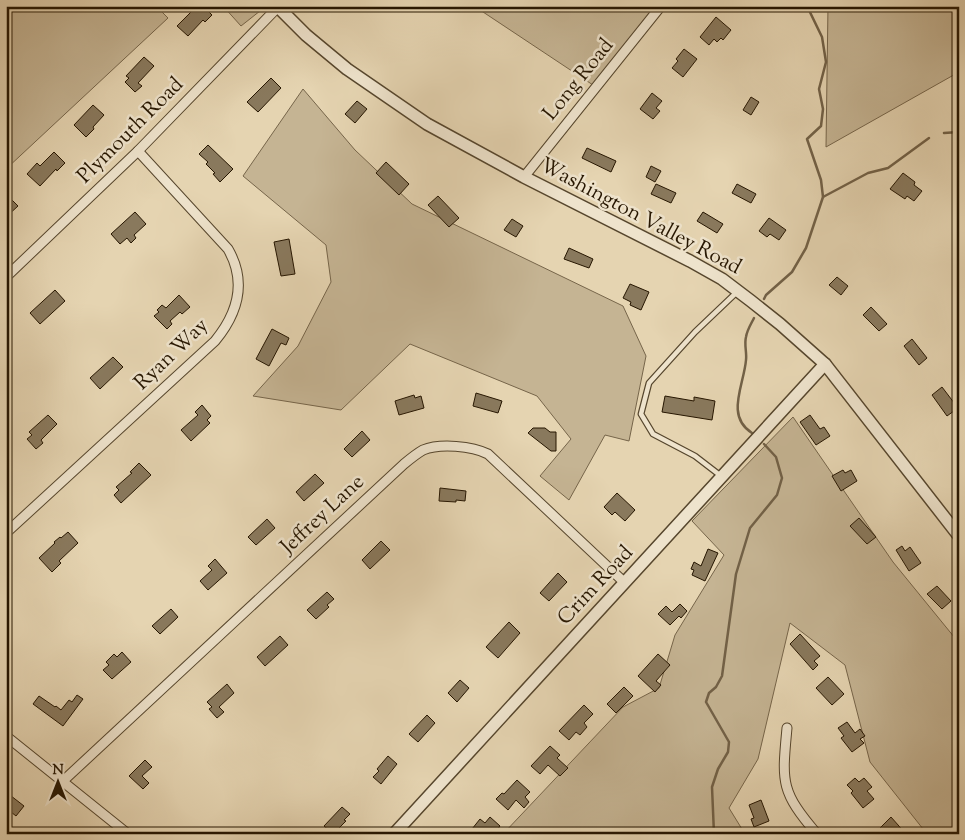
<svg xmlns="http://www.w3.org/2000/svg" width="965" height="840" font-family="'Sorts Mill Goudy',serif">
<rect width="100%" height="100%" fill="#e5d4b1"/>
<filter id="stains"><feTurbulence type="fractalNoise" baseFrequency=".004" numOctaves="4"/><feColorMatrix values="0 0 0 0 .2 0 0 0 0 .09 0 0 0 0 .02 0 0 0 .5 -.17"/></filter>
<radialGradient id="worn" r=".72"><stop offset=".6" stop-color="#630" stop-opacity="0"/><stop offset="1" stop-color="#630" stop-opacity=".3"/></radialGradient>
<g fill="#c5b493" stroke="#76654a">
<polygon points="6,6 156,6 168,18 6,169"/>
<polygon points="223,6 264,6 265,7 241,26"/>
<polygon points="474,6 661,6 596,87"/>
<polygon points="828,6 959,6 959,72 826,147"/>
<polygon points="303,89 355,150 412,204 623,306 646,356 629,441 605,435 569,500 540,476 571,439 537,396 410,344 341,410 253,396 298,346 331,282 326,245 243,176"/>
<polygon points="793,417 893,562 959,643 959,834 927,834 870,762 845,665 790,623 758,759 729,808 745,834 503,834 623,707 659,688 675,635 724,555 692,521"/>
</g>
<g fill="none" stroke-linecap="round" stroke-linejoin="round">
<g stroke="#726147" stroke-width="2.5">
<polyline points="944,133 959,132"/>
<polyline points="823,197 868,173 888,168 929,138"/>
<polyline points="764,299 766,295 792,272 806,248 823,197 821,180 807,139 821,126 823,109 819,89 826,62 822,37 807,6"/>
<path d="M752,433C725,416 744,385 746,360C747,353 744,344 746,337C747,330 751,324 754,318"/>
<polyline points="714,834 712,787 718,769 728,752 729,742 706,702 709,693 716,687 722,676 736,574 750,528 777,495 782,478 776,457 764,444"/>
</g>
</g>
<g fill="#89795d" stroke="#261601">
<polygon points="200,6 203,6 212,15 205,22 203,20 188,36 177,26 195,8 196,10"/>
<polygon points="716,17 731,30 723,40 721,38 717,42 714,39 709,45 700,37"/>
<polygon points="684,49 697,59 683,77 672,68 678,61 676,59"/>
<polygon points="144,57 154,66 138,83 142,86 135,92 125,82 129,78 126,76"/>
<polygon points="271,78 281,88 258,112 247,102"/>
<polygon points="652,93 662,101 656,108 660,111 653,119 640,109"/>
<polygon points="751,97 759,102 751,115 743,110"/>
<polygon points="357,101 367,109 355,123 345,114"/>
<polygon points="93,105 104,115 93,127 94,129 86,137 74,125"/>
<polygon points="208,145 233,169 220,182 213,174 215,173 206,164 208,162 199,154"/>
<polygon points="587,148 616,161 611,172 582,158"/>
<polygon points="54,152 65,163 57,171 56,169 40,186 27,174 37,163 40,166"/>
<polygon points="386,162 409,184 399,195 376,173"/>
<polygon points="651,166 661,171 655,182 646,177"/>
<polygon points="903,173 915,182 914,185 922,191 914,201 907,196 905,199 890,189"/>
<polygon points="656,184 676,193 671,203 651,194"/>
<polygon points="737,184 756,194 751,203 732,193"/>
<polygon points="6,194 18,206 6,217"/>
<polygon points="438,196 459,218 449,227 428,205"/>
<polygon points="135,212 146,224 134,235 136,238 131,243 127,238 120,244 111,234"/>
<polygon points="703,212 723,224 717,233 697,221"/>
<polygon points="769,218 786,230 779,240 770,234 767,237 759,231"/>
<polygon points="512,219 523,226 516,237 504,230"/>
<polygon points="289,239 295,274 281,276 274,242"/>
<polygon points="569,248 593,259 589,268 564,259"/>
<polygon points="837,277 848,286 841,295 829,285"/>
<polygon points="630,284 649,292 641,310 630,305 631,302 623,298"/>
<polygon points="55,290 65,301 40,324 30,313"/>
<polygon points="179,295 190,307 182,314 180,312 170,321 172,324 167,329 154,316 159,312 157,310 162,305 166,308"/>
<polygon points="871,307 887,324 879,331 863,315"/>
<polygon points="272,329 289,338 286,345 281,343 269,366 256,359"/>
<polygon points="912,339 927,358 919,365 904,346"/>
<polygon points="113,357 123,367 100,389 90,378"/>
<polygon points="942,387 958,408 947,416 932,395"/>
<polygon points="476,393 502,401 498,413 473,406"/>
<polygon points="414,395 415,398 421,396 424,408 399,415 395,401"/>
<polygon points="665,396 694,401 694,397 715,401 712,420 662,412"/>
<polygon points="202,405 211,416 207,420 210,423 191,441 181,430 198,415 195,412"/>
<polygon points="48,415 57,424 41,440 43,443 36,449 27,439 32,435 29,432"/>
<polygon points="810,415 820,429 824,427 830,436 816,445 800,422"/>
<polygon points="533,428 545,428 550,432 556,432 556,451 551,451 528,433"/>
<polygon points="362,431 370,440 352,457 344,449"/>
<polygon points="139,463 151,475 121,503 114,495 119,490 116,487 132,473 130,472"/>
<polygon points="843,470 845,473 851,470 857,481 841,491 832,476"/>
<polygon points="315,474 324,483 304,501 296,492"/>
<polygon points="440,488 466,491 465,501 456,500 456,502 439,501"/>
<polygon points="617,493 635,510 625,521 615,512 612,515 604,507"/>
<polygon points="859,518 876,537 867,544 850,526"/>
<polygon points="267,519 275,528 256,545 248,537"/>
<polygon points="68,532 78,543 59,561 61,563 52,572 39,558 55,543 54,542 60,537 61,538"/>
<polygon points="381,541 390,550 370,569 362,560"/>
<polygon points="902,546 905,551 910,547 921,563 909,571 896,550"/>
<polygon points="708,549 718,553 705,581 692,575 694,570 691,569 694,562 701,566"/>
<polygon points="215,559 227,573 208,590 200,581 212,570 208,566"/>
<polygon points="558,573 567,582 549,601 540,593"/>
<polygon points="937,586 951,601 942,609 927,594"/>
<polygon points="327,592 334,599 327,605 329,607 316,619 307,610"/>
<polygon points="680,604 687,611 681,618 679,616 670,625 658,614 666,606 672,612"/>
<polygon points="171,609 178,617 160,634 152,626"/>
<polygon points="509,622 520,633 498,658 486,647"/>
<polygon points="800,634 820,656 814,661 818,665 813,670 790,644"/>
<polygon points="280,636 288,645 265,666 257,657"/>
<polygon points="122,652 131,662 112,679 103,670 109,665 106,662 114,654 117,657"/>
<polygon points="658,654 670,665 656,681 661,685 655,692 638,676"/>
<polygon points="828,677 844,694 832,705 816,688"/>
<polygon points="460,680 469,688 457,702 448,693"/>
<polygon points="227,684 234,693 219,707 224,712 217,718 209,709 212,707 207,702"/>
<polygon points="624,687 633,696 616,713 607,704"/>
<polygon points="77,695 83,699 63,726 33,704 39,696 55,707 56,706 61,710 69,700 72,702"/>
<polygon points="584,705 593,714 584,723 587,727 580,735 576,732 569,740 559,731"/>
<polygon points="427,715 435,723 418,742 409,734"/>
<polygon points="847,722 855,733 860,729 865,736 860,739 864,743 852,752 841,738 844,736 838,728"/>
<polygon points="550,746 560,755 557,758 568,768 560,776 548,765 540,774 531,766"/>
<polygon points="388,756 397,764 381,784 373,777 379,771 377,769"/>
<polygon points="145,760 152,767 142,776 149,783 143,789 129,776"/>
<polygon points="855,778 859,782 864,778 872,787 867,791 874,799 863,808 851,793 853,791 847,785"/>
<polygon points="517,780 530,792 525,797 529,802 524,808 516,800 508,810 496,799 502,793 504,794"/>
<polygon points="6,792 24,806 16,816 6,808"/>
<polygon points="761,800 769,821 754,827 751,819 754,818 749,805"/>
<polygon points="342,807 350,814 344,820 346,821 333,834 324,826"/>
<polygon points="490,817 500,826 494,834 468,834 480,819 485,823"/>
<polygon points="891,817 906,834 885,834 880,828"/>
</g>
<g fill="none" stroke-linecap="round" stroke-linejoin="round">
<defs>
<polyline id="service" points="721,476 695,456 653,434 641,414 649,383 695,332 737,292"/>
<g id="minor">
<polyline points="524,177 661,6"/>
<polyline points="6,277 138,151 278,7"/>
<path d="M6,533L215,341C238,313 247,282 228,249L138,151"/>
<path d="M787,728C782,782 780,791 817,834"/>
<polyline points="6,736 128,834"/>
<path d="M63,781L404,464C410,459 416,454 423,450C440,443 472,446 488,454L625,583"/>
</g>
<g id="tertiary">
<polyline points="277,6 306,35 347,69 427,124 524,177 690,261 722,279 751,301 780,324 825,364 959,536"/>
<polyline points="394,834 825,364"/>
</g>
</defs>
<use href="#service" stroke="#56462d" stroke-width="7"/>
<use href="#minor" stroke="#56462d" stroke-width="11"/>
<use href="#tertiary" stroke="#56462d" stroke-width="14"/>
<use href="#service" stroke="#eee3cc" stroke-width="4.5"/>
<use href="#minor" stroke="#eee3cc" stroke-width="9"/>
<use href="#tertiary" stroke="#eee3cc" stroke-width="11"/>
</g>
<g text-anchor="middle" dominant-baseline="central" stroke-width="5" stroke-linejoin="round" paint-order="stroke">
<g font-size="21" fill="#261601" stroke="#eee3cc">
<text transform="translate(579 80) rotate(-51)">Long Road</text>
<text transform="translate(131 131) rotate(-45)">Plymouth Road</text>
<text transform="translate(640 217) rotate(28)">Washington Valley Road</text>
<text transform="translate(172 355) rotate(-44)">Ryan Way</text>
<text transform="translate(323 515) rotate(-43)">Jeffrey Lane</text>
<text transform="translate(596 586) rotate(-47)">Crim Road</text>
</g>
</g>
<rect width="965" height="840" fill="none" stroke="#e5d4b1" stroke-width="25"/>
<rect x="8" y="8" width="950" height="825" fill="none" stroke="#261601" stroke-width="2.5"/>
<rect x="12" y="12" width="940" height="815" fill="none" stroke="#261601"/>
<g transform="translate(58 782)" stroke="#eee3cc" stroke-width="4" paint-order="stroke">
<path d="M0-4L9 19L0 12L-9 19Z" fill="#261601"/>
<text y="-8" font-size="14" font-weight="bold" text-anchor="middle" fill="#261601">N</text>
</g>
<rect width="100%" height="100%" filter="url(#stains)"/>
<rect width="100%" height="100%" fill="url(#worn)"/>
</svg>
